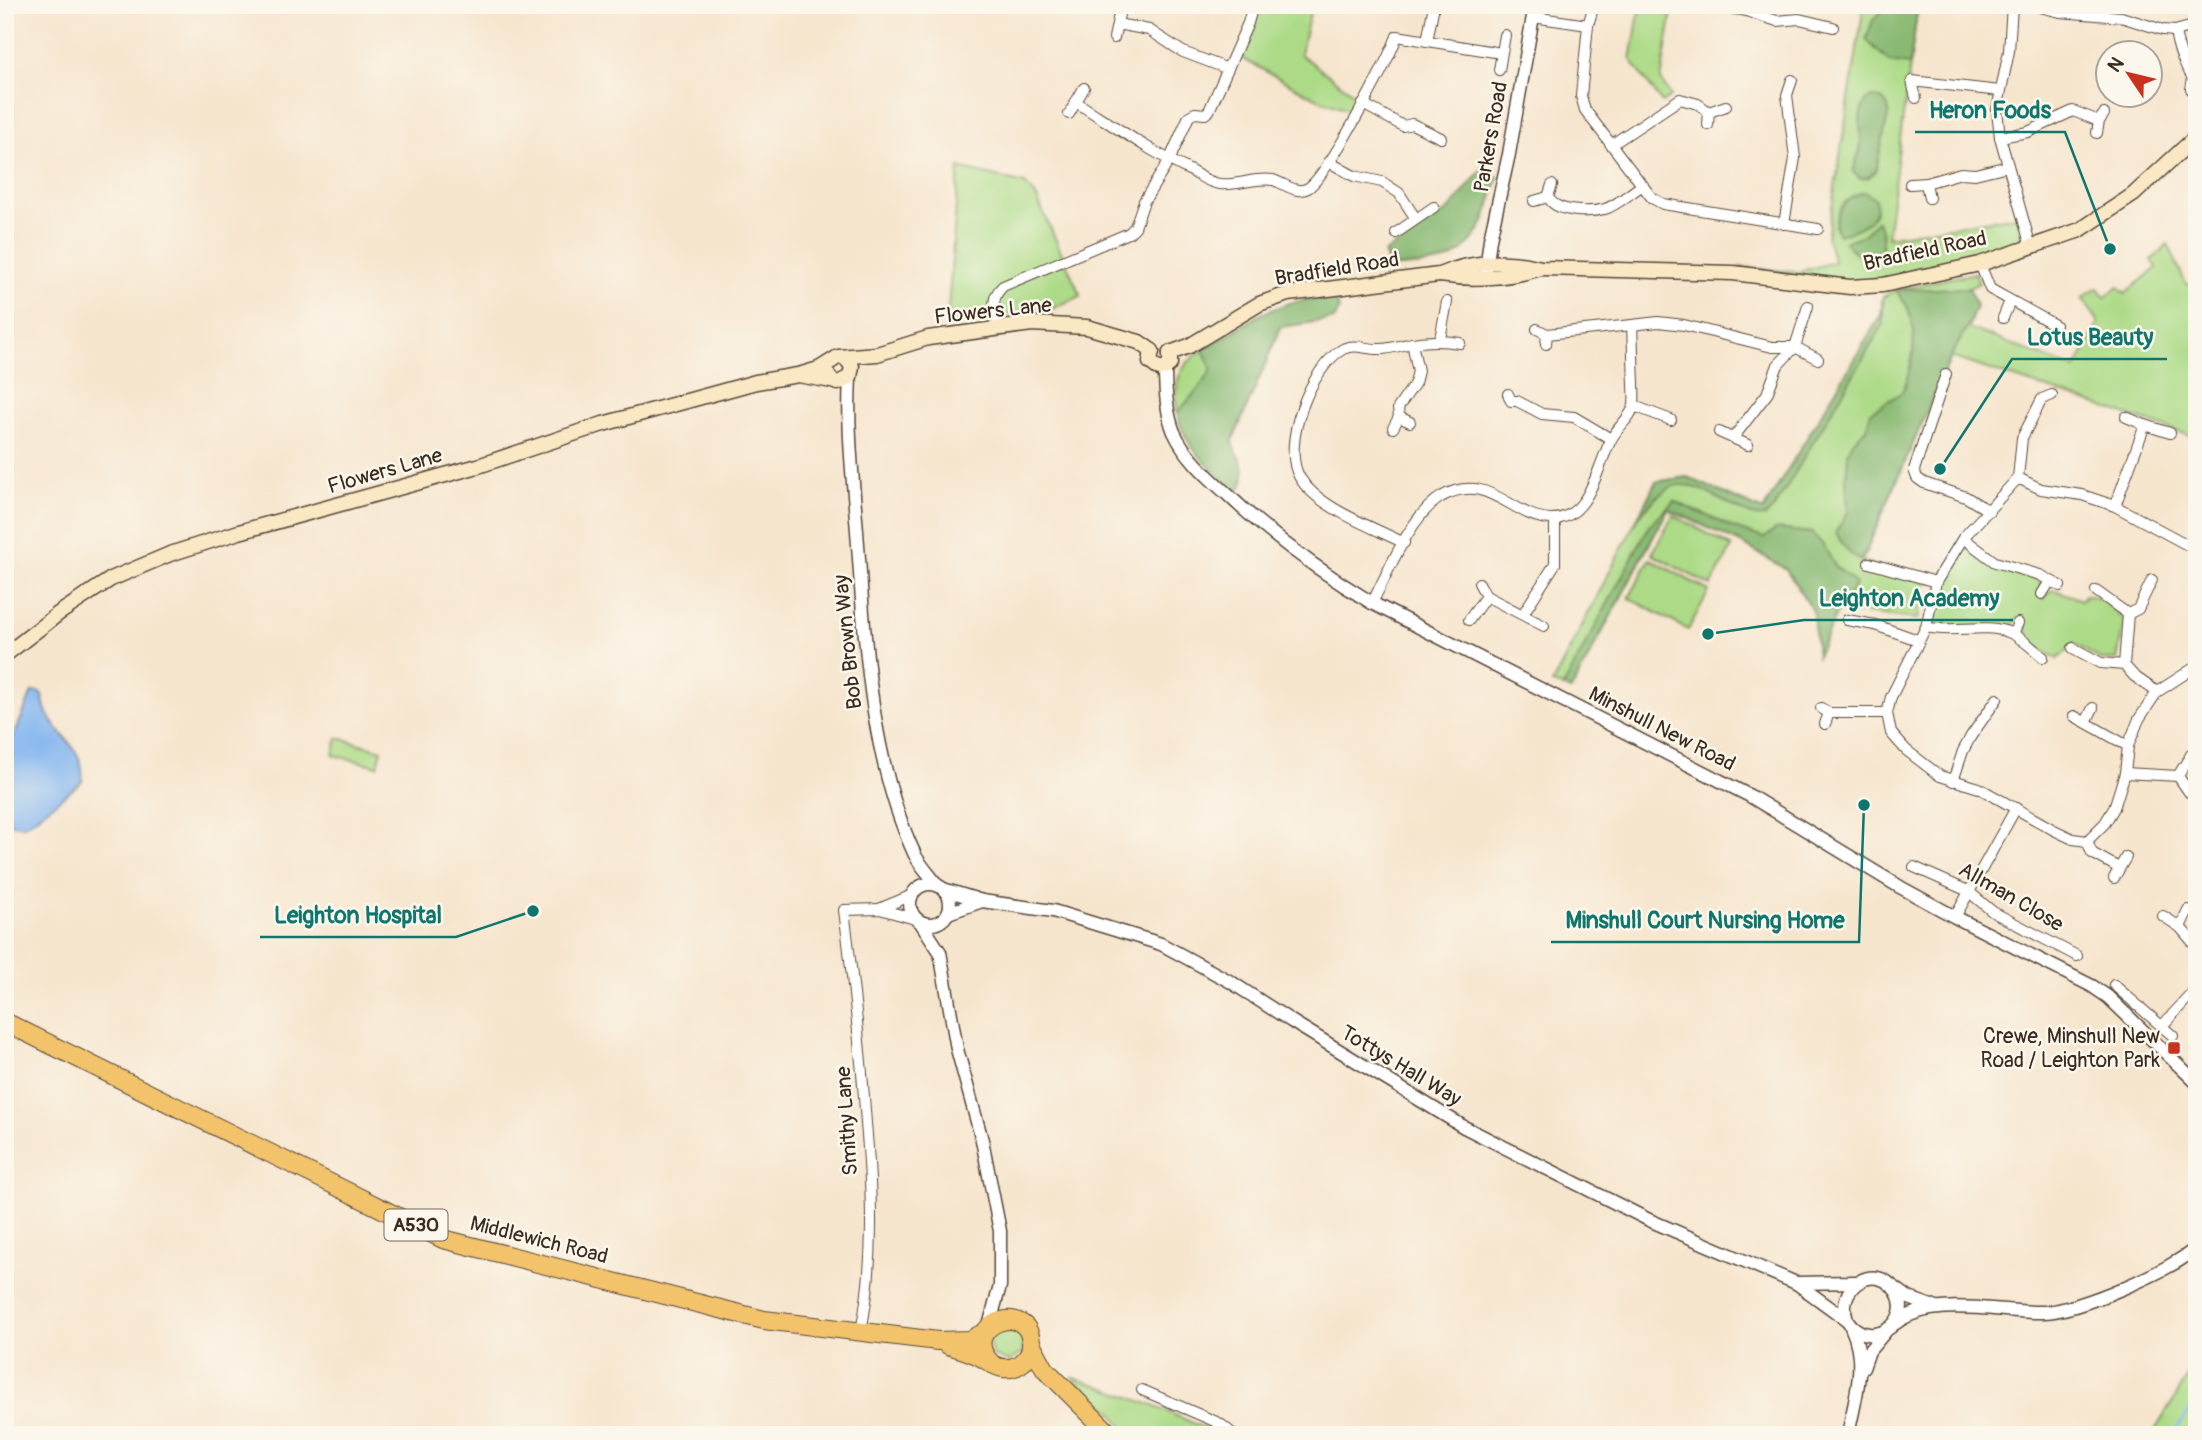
<svg xmlns="http://www.w3.org/2000/svg" width="2202" height="1440" font-family="Pangolin,sans-serif">
<rect width="100%" height="100%" fill="#fbf7ec"/>
<filter id="ink" filterUnits="userSpaceOnUse"><feTurbulence type="fractalNoise" baseFrequency=".0143" numOctaves="2"/><feDisplacementMap in="SourceGraphic" scale="14" xChannelSelector="R" yChannelSelector="G"/><feConvolveMatrix kernelMatrix="1 2 1 2 8 2 1 2 1" color-interpolation-filters="sRGB"/></filter>
<filter id="wash" filterUnits="userSpaceOnUse"><feTurbulence type="fractalNoise" baseFrequency=".00686" numOctaves="4" result="noise"/><feDisplacementMap in="SourceGraphic" scale="28" xChannelSelector="R" yChannelSelector="G"/><feGaussianBlur stdDeviation="1.57" result="paint"/><feColorMatrix in="noise" values="0 0 0 0 0 0 0 0 0 0 0 0 0 0 0 0 0 1.4 0 .05"/><feComposite in="paint" operator="in"/></filter>
<g filter="url(#wash)">
<rect width="100%" height="100%" fill="#f6e5cd"/>
<g fill="#acda86" stroke="#748252" stroke-width="2">
<polygon points="1260,5 1312,5 1300,54 1357,96 1348,109 1318,99 1241,58 1255,27"/>
<polygon points="1643,5 1673,5 1661,80 1671,97 1662,103 1631,60 1639,13"/>
<path d="M1864,5H1918L1887,237L2017,216C2021,230 2025,241 2010,248C1956,262 1901,282 1845,281C1812,281 1771,271 1738,267L1798,272L1834,262L1827,238Z"/>
<polygon points="959,168 1025,184 1036,196 1081,296 1049,310 947,323"/>
<polygon points="2168,244 2186,284 2197,287 2197,438 1951,357 1862,561 1926,582 1918,619 1838,610 1817,656 1813,611 1786,569 1739,542 1668,509 1571,690 1552,684 1656,482 1687,477 1763,511 1881,315 1883,297 1896,290 1975,273 1979,283 1969,288 1976,306 1968,328 2076,369 2099,322 2082,298 2098,288 2105,297 2118,287 2125,293 2157,268 2152,260"/>
<path d="M1203,350L1212,369L1203,384L1177,413C1174,384 1177,366 1203,350Z"/>
<polygon points="1673,515 1732,547 1711,586 1652,554"/>
<path d="M1964,550H1969L2000,571L2035,578L2042,584L2038,595L2044,599L2051,591L2055,590L2082,600L2085,595L2104,600L2124,621L2117,660H2102L2074,644L2058,659C2043,650 2022,642 2026,622L2019,618L2011,626L2005,627L1936,625L1934,620C1939,599 1944,563 1964,550Z"/>
<polygon points="1650,559 1709,591 1688,630 1629,598"/>
<polygon points="338,738 382,750 378,766 333,755"/>
<polygon points="1006,1325 1022,1333 1023,1352 1009,1362 993,1356 988,1339"/>
<polygon points="2197,1365 2197,1435 2152,1435 2193,1369"/>
<path d="M1072,1377C1122,1393 1170,1411 1218,1435H1128L1112,1412Z"/>
</g>
<g fill="#89ba73" stroke="#627248" stroke-width="2">
<polygon points="1905,5 1918,5 1910,65 1890,62 1866,40 1873,20 1883,10 1903,9"/>
<path d="M1871,97C1881,97 1887,101 1889,111L1876,170L1869,177L1860,179L1853,172C1855,165 1858,157 1860,150C1864,131 1853,111 1871,97Z"/>
<path d="M1482,169L1498,177C1490,206 1483,239 1455,256C1442,265 1408,266 1391,268L1384,253L1450,209Z"/>
<path d="M1864,192L1875,199C1881,221 1856,230 1839,235L1835,227C1836,209 1847,197 1864,192Z"/>
<path d="M1877,221C1884,229 1884,256 1876,264L1853,252L1845,242L1863,235Z"/>
<path d="M1969,288L1976,306L1967,328L1951,356L1861,561C1848,554 1841,545 1836,531L1848,513L1846,481L1848,453L1852,443L1866,428L1871,412L1902,392L1906,383L1913,354L1914,331L1908,308L1896,290Z"/>
<path d="M1329,296L1336,300L1339,309L1335,319L1281,327L1232,442C1240,461 1252,474 1237,493C1212,468 1184,449 1177,413L1203,384L1212,369L1203,350L1261,314L1289,303Z"/>
<path d="M1883,297V325L1774,508L1764,517C1752,517 1745,512 1734,507C1683,480 1677,471 1637,519L1656,482L1687,477L1763,511L1881,315Z"/>
<polygon points="1674,501 1734,528 1764,538 1777,529 1812,533 1824,546 1835,566 1856,584 1838,610 1817,656 1813,611 1786,569 1739,542 1668,509 1571,690 1563,687 1649,526"/>
</g>
<path fill="#83b5ef" stroke="#5f7086" stroke-width="2" d="M32,692H38L43,696C44,732 87,741 82,782L31,821L22,826L5,822V746L14,736Z"/>
<g fill="none" stroke-linecap="round" stroke-linejoin="round">
<polyline stroke="#83b5ef" stroke-width="2.5" points="2172,1435 2197,1401"/>
</g>
</g>
<g filter="url(#ink)">
<g fill="none" stroke-linecap="round" stroke-linejoin="round">
<defs>
<g id="minor">
<polyline points="1700,5 1743,10 1777,21 1799,19 1833,27"/>
<polyline points="2012,5 2009,51 1997,110 2000,137 2031,247"/>
<polyline points="2032,5 2060,12 2121,17 2163,30 2175,31 2197,25"/>
<polyline points="1533,17 1588,25 1594,5"/>
<polyline points="1117,24 1149,30 1183,52 1228,69"/>
<polyline points="1588,25 1581,96 1585,110 1652,198 1663,204 1818,229"/>
<path d="M2175,31C2178,50 2183,62 2193,78L2197,79"/>
<polyline points="1114,38 1121,5"/>
<polyline points="1427,41 1434,5"/>
<polyline points="1499,70 1505,35"/>
<polyline points="2191,89 2193,78"/>
<polyline points="1916,98 1912,81 2000,91"/>
<path d="M1076,102C1114,126 1151,152 1191,171C1200,176 1209,183 1220,184C1238,186 1255,177 1273,180C1284,183 1296,195 1308,188C1328,175 1388,62 1397,36L1501,53"/>
<polyline points="1363,104 1403,126 1412,124 1441,138"/>
<polyline points="1069,114 1084,88"/>
<polyline points="1708,125 1709,112 1726,106"/>
<polyline points="2097,133 2099,121 2104,114"/>
<polyline points="2000,137 2028,132 2073,111 2099,121"/>
<polyline points="1611,145 1680,99 1698,104 1709,112"/>
<polyline points="1329,162 1354,176 1382,182 1399,193 1416,219"/>
<polyline points="1926,183 1929,198"/>
<polyline points="1910,184 1926,183 1961,173 1975,174 2008,166"/>
<path d="M1548,197C1556,213 1589,213 1605,209C1618,205 1631,192 1643,185"/>
<polyline points="1534,201 1548,197 1552,185"/>
<polyline points="1784,224 1795,158 1787,95 1792,80"/>
<polyline points="1396,233 1434,207"/>
<polyline points="1980,264 1990,289 2055,325"/>
<polyline points="2003,318 2010,301"/>
<path d="M998,328C995,311 989,299 1003,286L1129,233L1135,227L1144,201L1169,161L1189,116L1195,113L1205,114L1209,111L1248,23L1253,5"/>
<polyline points="1537,329 1547,334 1632,325"/>
<polyline points="1440,339 1447,302"/>
<polyline points="1546,344 1547,334"/>
<polyline points="1946,374 1914,470 1917,478 1924,483 1966,497 1989,511"/>
<polyline points="1508,394 1511,401 1517,401 1542,414 1574,417 1611,439"/>
<polyline points="1634,406 1671,420"/>
<polyline points="1399,417 1410,422"/>
<polyline points="2145,425 2170,433"/>
<polyline points="1393,428 1399,417 1398,408 1415,383 1418,371 1412,343"/>
<polyline points="1719,432 1748,445"/>
<polyline points="1733,438 1767,394 1778,365 1795,347 1808,306"/>
<polyline points="2018,478 2022,438 2042,399 2052,395"/>
<polyline points="2115,506 2145,425 2126,417"/>
<polyline points="1963,538 1995,562 2040,575 2060,586"/>
<path d="M1404,543C1373,527 1318,508 1300,478C1280,446 1311,366 1343,349C1355,343 1368,350 1381,349C1389,349 1399,346 1407,344C1425,340 1442,340 1460,343"/>
<polyline points="2190,544 2197,533"/>
<polyline points="2197,550 2115,506 2082,495 2041,489 2018,478 1963,538 1936,582 1926,627 1891,697 1887,713 1891,733 1906,750 1940,776 1979,788 2054,830 2073,839 2087,841 2105,823 2114,808 2125,773 2128,746 2139,719 2157,692 2197,666"/>
<polyline points="1869,563 1936,582"/>
<polyline points="1479,583 1486,596"/>
<polyline points="2096,591 2128,614 2124,665"/>
<polyline points="2042,594 2050,581"/>
<path d="M1372,603C1389,571 1410,516 1441,497C1489,470 1511,518 1551,519C1590,520 1597,466 1611,440C1616,428 1632,417 1634,405C1635,398 1634,390 1634,383C1633,364 1633,344 1632,325L1658,322L1684,325L1772,347H1795L1818,359"/>
<polyline points="1523,614 1555,564 1555,519"/>
<polyline points="2128,614 2138,609 2152,580"/>
<polyline points="1469,620 1486,596 1544,626"/>
<polyline points="1847,620 1875,625 1918,640"/>
<path d="M1926,627C1954,634 1984,622 2011,633C2023,639 2033,649 2043,657"/>
<polyline points="2013,634 2018,623"/>
<polyline points="2073,648 2101,663 2124,665 2134,676 2157,692"/>
<polyline points="1821,708 1829,713 1887,713"/>
<polyline points="2074,716 2128,746"/>
<polyline points="2086,722 2093,708"/>
<polyline points="1825,724 1829,713"/>
<polyline points="2125,773 2178,776 2192,753"/>
<polyline points="2178,776 2189,792"/>
<polyline points="1953,781 1963,751 1971,736 1997,699"/>
<polyline points="2087,841 2092,853 2119,868"/>
<polyline points="1914,867 1968,891 1993,912 2077,956"/>
<polyline points="2114,878 2126,857"/>
<polyline points="881,908 910,896"/>
<polyline points="2163,916 2180,927 2197,947"/>
<polyline points="1955,917 2016,808"/>
<polyline points="2180,927 2188,910"/>
<polyline points="2114,985 2173,1036"/>
<polyline points="2162,1026 2197,988"/>
<path d="M861,1331C875,1263 872,1191 866,1123C861,1051 853,981 844,910L880,909L915,919"/>
<polyline points="1142,1390 1219,1423 1234,1435"/>
</g>
<g id="tertiary">
<polyline points="1486,270 1490,239 1509,154 1535,5"/>
<path d="M1165,368C1165,389 1166,413 1174,432C1185,456 1207,476 1226,493C1271,536 1319,571 1372,603L1750,796L1900,887L1955,917L2092,986L2108,997L2197,1083"/>
<path d="M850,377C847,429 853,480 857,531C865,638 869,757 915,855C920,865 930,875 937,885"/>
<circle cx="930" cy="904" r="20"/>
<path d="M943,889L982,901L1053,911L1161,944L1231,982L1291,1021L1464,1127L1649,1220L1796,1283L1847,1320C1869,1353 1916,1322 1896,1291C1876,1261 1835,1286 1847,1320"/>
<polyline points="948,913 982,901"/>
<polyline points="921,923 940,952 957,1049 982,1140 1000,1231 1000,1286 989,1326"/>
<polyline points="1796,1283 1856,1282"/>
<polyline points="1894,1287 1909,1298 1934,1307"/>
<path d="M1896,1323C1933,1295 1999,1313 2044,1312C2077,1311 2173,1270 2197,1247"/>
<polyline points="1863,1368 1869,1351 1885,1332"/>
<path d="M1848,1435C1855,1399 1868,1361 1851,1327"/>
</g>
<g id="secondary">
<path d="M1440,275C1473,280 1510,278 1541,268"/>
<polyline points="1152,351 1150,362 1159,369 1165,368 1170,364 1170,353"/>
<path d="M1170,353L1189,346L1259,304L1288,294L1439,275C1471,261 1507,259 1541,268L1733,273L1850,287L1883,285L1980,264L2080,230L2133,195L2197,136"/>
<polyline points="802,374 819,369 838,357 877,354 928,338 1032,324 1087,327 1139,342 1152,351"/>
<polyline points="828,375 832,381 838,383 850,377 852,366 845,358"/>
<polyline points="5,655 58,614 111,579 170,554 239,532 478,466 603,424 756,382 798,375 832,381"/>
</g>
<g id="trunk">
<polyline points="5,1022 443,1239 764,1320 938,1341 970,1340 985,1332"/>
<polyline points="1031,1343 1045,1369 1111,1435"/>
<path d="M948,1345C959,1348 969,1351 979,1356C987,1360 994,1367 1003,1368C1018,1370 1032,1358 1031,1343C1029,1298 956,1327 991,1363"/>
</g>
</defs>
<use href="#minor" stroke="#574638" stroke-width="12"/>
<use href="#tertiary" stroke="#574638" stroke-width="15"/>
<use href="#secondary" stroke="#574638" stroke-width="17"/>
<use href="#trunk" stroke="#574638" stroke-width="20"/>
<use href="#minor" stroke="#fff" stroke-width="10"/>
<use href="#tertiary" stroke="#fff" stroke-width="12"/>
<use href="#secondary" stroke="#fae7c3" stroke-width="14"/>
<use href="#trunk" stroke="#f2c36a" stroke-width="18"/>
</g>
</g>
<rect fill="#c8321e" stroke="#fbf7ec" stroke-width="2.5" x="2167" y="1041" width="14" height="14" rx="3.5"/>
<g text-anchor="middle" dominant-baseline="central" stroke-width="5" stroke-linejoin="round" paint-order="stroke">
<rect fill="#fbf7ec" stroke="#75685c" stroke-width="2" x="384.5" y="1209.5" width="63" height="31" rx="5"/>
<g font-size="19" font-weight="bold" fill="#3b2a1e">
<text x="416" y="1225">A530</text>
</g>
<g font-size="21" fill="#3b2a1e" stroke="#fbf7ec">
<text transform="translate(1491 137) rotate(-80)">Parkers Road</text>
<text transform="translate(1925 251) rotate(-12)">Bradfield Road</text>
<text transform="translate(1337 269) rotate(-9)">Bradfield Road</text>
<text transform="translate(993 311) rotate(-6)">Flowers Lane</text>
<text transform="translate(385 471) rotate(-16)">Flowers Lane</text>
<text transform="translate(848 642) rotate(-96)">Bob Brown Way</text>
<text transform="translate(1662 729) rotate(27)">Minshull New Road</text>
<text transform="translate(2011 897) rotate(30)">Allman Close</text>
<text transform="translate(1401 1066) rotate(31)">Tottys Hall Way</text>
<text transform="translate(847 1121) rotate(-94)">Smithy Lane</text>
<text transform="translate(539 1240) rotate(14)">Middlewich Road</text>
</g>
<g font-size="21" fill="#3b2a1e" stroke="#fbf7ec" text-anchor="end">
<text x="2160" y="1036">Crewe, Minshull New<tspan x="2160" dy="24">Road / Leighton Park</tspan></text>
</g>
</g>
<path fill="none" stroke="#0f766e" stroke-width="2.5" d="M2110 249L2065 132H1915M1940 469L2012 359H2167M1708 634L1804 620H2013M533 911L456 937H260M1864 805L1859 942H1551"/>
<g fill="#0f766e" stroke="#fbf7ec" stroke-width="2.5">
<circle cx="2110" cy="249" r="7"/>
<circle cx="1940" cy="469" r="7"/>
<circle cx="1708" cy="634" r="7"/>
<circle cx="533" cy="911" r="7"/>
<circle cx="1864" cy="805" r="7"/>
</g>
<g font-size="23" text-anchor="middle" font-weight="bold" fill="#0f766e" stroke="#fbf7ec" stroke-width="5" stroke-linejoin="round" paint-order="stroke">
<text x="1990" y="118">Heron Foods</text>
<text x="2090" y="345">Lotus Beauty</text>
<text x="1909" y="606">Leighton Academy</text>
<text x="358" y="923">Leighton Hospital</text>
<text x="1705" y="928">Minshull Court Nursing Home</text>
</g>
<rect width="2202" height="1440" fill="none" stroke="#fbf7ec" stroke-width="28"/>
<g transform="translate(2129 74) rotate(305)"><circle r="33" fill="#fbf7ec" stroke="#aea59a" stroke-width="2"/>
<path d="M0-5L12 26L0 18L-12 26Z" fill="#c8321e"/>
<text y="-10" font-size="19" font-weight="bold" text-anchor="middle" fill="#3b2a1e">N</text>
</g>
</svg>
